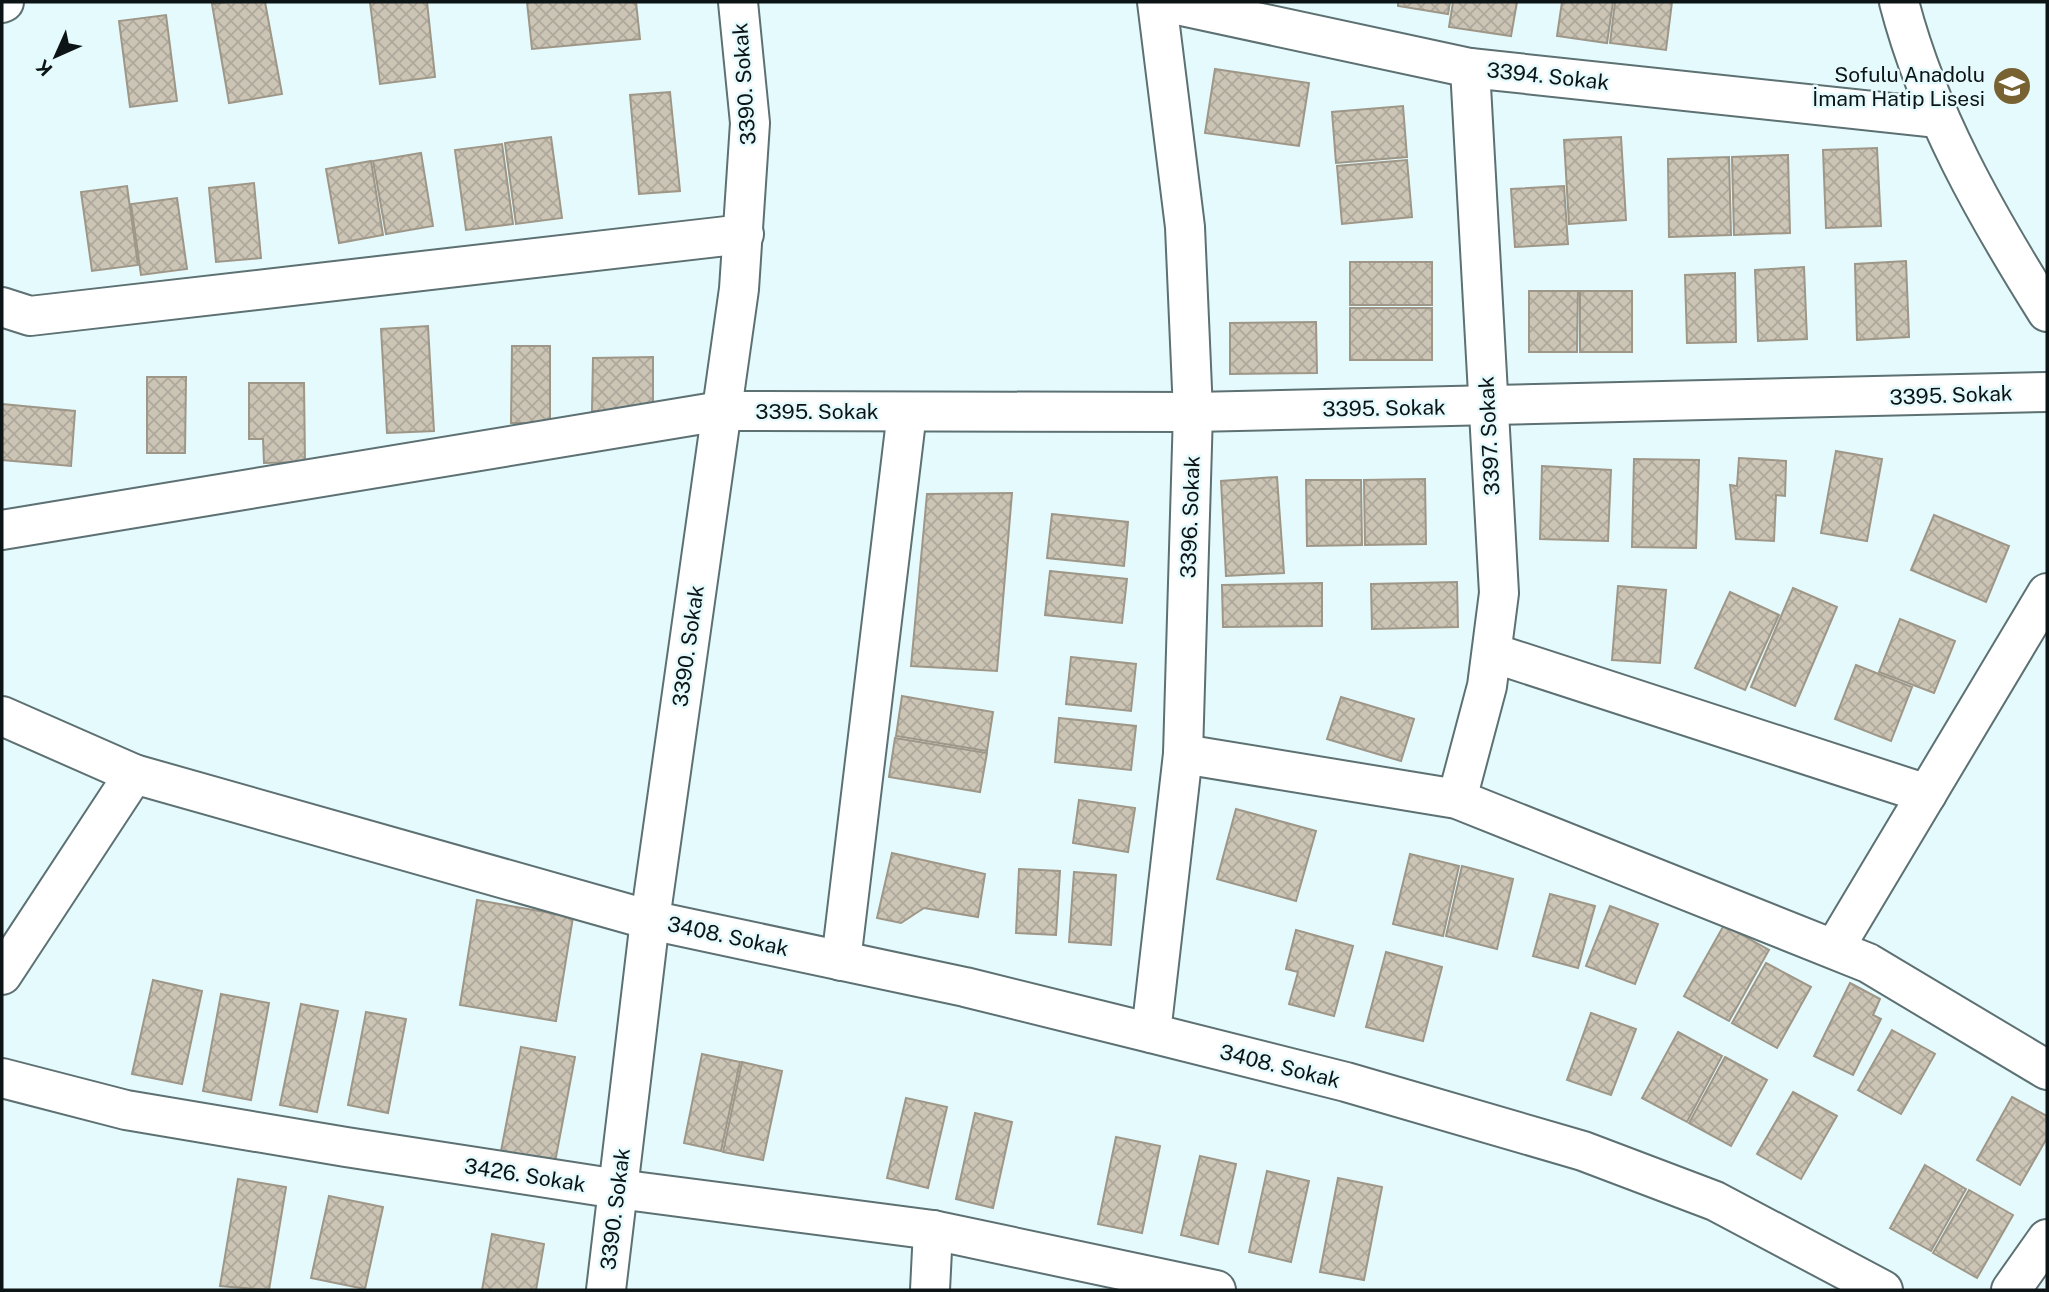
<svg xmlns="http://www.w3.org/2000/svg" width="2049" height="1292" font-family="'Public Sans',sans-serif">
<defs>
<pattern id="building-cross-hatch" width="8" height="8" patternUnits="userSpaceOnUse" patternTransform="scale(1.75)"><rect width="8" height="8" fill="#ccc5b6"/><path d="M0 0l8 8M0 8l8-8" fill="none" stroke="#aea89c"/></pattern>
</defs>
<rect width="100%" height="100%" fill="#e5fafd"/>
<g fill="url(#building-cross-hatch)" stroke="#9e9788" stroke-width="2">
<polygon points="227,2 265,2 282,94 229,103 212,4"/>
<polygon points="370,2 427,2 435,77 380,84"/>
<polygon points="527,2 636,2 640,39 532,49"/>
<polygon points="1398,2 1450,2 1448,14 1398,6"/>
<polygon points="1453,2 1517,2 1511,36 1449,27"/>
<polygon points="1562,2 1613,2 1607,43 1557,36"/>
<polygon points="1615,2 1672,2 1666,50 1610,43"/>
<polygon points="166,15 177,101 130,107 119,21"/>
<polygon points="1215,69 1309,83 1299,146 1205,133"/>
<polygon points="670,92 680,191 639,194 630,95"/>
<polygon points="1403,106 1407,157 1336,163 1332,112"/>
<polygon points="551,137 562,218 516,224 505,143"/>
<polygon points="1621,137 1626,220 1569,224 1564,140"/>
<polygon points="502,144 513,224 466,230 455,150"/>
<polygon points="1877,148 1881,226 1826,228 1823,150"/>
<polygon points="421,153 433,226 386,234 373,161"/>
<polygon points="1788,155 1790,233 1734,235 1732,157"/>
<polygon points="1729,157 1731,235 1669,237 1668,159"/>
<polygon points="1407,160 1412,217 1342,224 1337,166"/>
<polygon points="371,161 383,235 339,243 326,169"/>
<polygon points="254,183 261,258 216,262 209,188"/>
<polygon points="127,186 138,265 92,271 81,192"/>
<polygon points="1564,186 1568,244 1515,247 1511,189"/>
<polygon points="177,198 187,269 141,275 131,204"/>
<polygon points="1906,261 1909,337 1857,340 1855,264"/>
<rect x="1350" y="262" width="82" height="43"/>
<polygon points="1804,267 1807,339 1758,341 1755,270"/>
<polygon points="1735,273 1736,342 1687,343 1685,275"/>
<polygon points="1529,291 1578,291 1577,352 1529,352"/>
<rect x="1580" y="291" width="52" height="61"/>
<rect x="1350" y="308" width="82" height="52"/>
<polygon points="1316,322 1317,373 1230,374 1230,323"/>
<polygon points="428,326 434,431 387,433 381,329"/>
<polygon points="512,346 550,346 550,423 511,423"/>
<polygon points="653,357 653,411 592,411 593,358"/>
<polygon points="147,377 186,377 185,453 147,453"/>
<polygon points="249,383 304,383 305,462 264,463 263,439 249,439"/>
<polygon points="2,404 75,411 71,466 2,460"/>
<polygon points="1836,451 1882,459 1867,541 1821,533"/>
<polygon points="1739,458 1786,461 1785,496 1776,495 1774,541 1736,539 1730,485 1737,486"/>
<polygon points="1634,459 1699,460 1696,548 1632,547"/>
<polygon points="1542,466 1611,470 1608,541 1540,539"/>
<polygon points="1277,477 1284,573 1226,576 1221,481"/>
<polygon points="1425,479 1426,544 1365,545 1364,480"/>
<polygon points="1306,480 1361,480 1362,545 1307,546"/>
<polygon points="1012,493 997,671 911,666 927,494"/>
<polygon points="1052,514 1128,522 1124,566 1047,558"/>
<polygon points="1934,515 2009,546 1986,602 1911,570"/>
<polygon points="1050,571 1127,579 1122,623 1045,615"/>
<polygon points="1457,582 1458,627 1372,629 1371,584"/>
<polygon points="1322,583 1322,626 1223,627 1222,585"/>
<polygon points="1618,586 1666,590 1660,663 1612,660"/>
<polygon points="1793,588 1837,607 1795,706 1751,687"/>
<polygon points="1730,592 1779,615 1745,690 1695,668"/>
<polygon points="1900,619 1955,641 1934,693 1879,672"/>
<polygon points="1071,657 1136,664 1131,711 1066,704"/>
<polygon points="1856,665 1912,687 1891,741 1835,719"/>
<polygon points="902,696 993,712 987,751 896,736"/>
<polygon points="1341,697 1414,719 1401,761 1327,739"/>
<polygon points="1059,718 1136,726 1131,770 1055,762"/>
<polygon points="895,738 987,753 980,792 889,777"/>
<polygon points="1079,800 1135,808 1128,852 1073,843"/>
<polygon points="1236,809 1316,831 1296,901 1217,879"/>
<polygon points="892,853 985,874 978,917 924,908 901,923 877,918"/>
<polygon points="1410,854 1459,866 1443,936 1393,924"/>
<polygon points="1462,866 1513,879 1497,949 1446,936"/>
<polygon points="1019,869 1060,871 1056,935 1016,933"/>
<polygon points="1074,872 1116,875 1111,945 1069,942"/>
<polygon points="1550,894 1595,906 1578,968 1533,956"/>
<polygon points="477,900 573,917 556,1021 460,1005"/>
<polygon points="1610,906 1658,924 1635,984 1586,966"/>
<polygon points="1724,925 1769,950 1729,1021 1684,996"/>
<polygon points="1296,930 1353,946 1334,1016 1289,1004 1298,972 1286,969"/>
<polygon points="1386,952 1442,967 1423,1041 1366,1027"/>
<polygon points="1766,963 1811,987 1777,1048 1732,1023"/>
<polygon points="153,980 202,991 182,1084 132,1074"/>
<polygon points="1850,983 1880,999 1873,1015 1881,1019 1853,1075 1814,1056"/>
<polygon points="221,994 269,1003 251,1100 203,1091"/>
<polygon points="301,1004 338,1011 317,1112 280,1105"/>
<polygon points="366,1012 406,1019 388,1113 348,1105"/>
<polygon points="1591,1013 1636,1029 1611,1095 1567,1080"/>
<polygon points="1892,1030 1935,1054 1901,1114 1858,1090"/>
<polygon points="1678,1032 1722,1056 1687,1122 1642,1098"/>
<polygon points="521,1047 575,1057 555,1162 501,1151"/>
<polygon points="702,1054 740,1062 721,1151 684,1143"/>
<polygon points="1725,1057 1767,1080 1731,1146 1689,1123"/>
<polygon points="742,1062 782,1071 763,1160 723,1152"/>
<polygon points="1793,1092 1837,1116 1801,1179 1757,1154"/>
<polygon points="2012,1097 2047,1116 2047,1138 2020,1185 1977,1160"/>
<polygon points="906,1098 947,1107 928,1188 887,1178"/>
<polygon points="975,1113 1012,1122 993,1208 956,1199"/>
<polygon points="1116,1137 1160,1146 1142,1233 1098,1224"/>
<polygon points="1200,1156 1236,1164 1218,1244 1181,1235"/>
<polygon points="1925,1165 1966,1189 1931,1251 1890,1228"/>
<polygon points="1267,1171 1309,1181 1291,1262 1249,1252"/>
<polygon points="1338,1178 1382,1187 1364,1280 1320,1272"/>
<polygon points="238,1179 286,1187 269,1290 220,1286"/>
<polygon points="1969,1190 2013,1215 1977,1278 1933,1253"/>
<polygon points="329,1196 383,1207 365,1289 311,1278"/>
<polygon points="492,1234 544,1244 536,1290 482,1290"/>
</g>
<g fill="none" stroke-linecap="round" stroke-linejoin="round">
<defs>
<g id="minor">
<polyline points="1163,2 1470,68 1938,118"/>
<path d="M1899,2C1928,114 1986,215 2047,312"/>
<polyline points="2,307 30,316 744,234"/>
<polyline points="2,530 721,411 1193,412 2047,392"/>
<polyline points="1493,653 1927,794"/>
<polyline points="2,716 134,774 650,920 965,987 1151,1033 1346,1082 1583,1151 1715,1201 1883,1290"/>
<polyline points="1183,754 1457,799 1868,963 2047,1070"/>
<polyline points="1457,799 1487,686 1499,593 1470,68"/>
<polyline points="1834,949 2047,593"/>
<polyline points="841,961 907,412"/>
<polyline points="2,975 134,774"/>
<polyline points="1151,1033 1183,754 1193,412 1185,227 1157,2"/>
<polyline points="2,1078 126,1110 346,1147 618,1189 933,1230 1216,1290"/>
<polyline points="606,1290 650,920 739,289 750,123 738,2"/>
<polyline points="930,1290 933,1230"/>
<polyline points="2011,1290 2047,1239"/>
</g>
<polyline id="tertiary" points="2,3 4,2"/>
</defs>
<use href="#minor" stroke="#5d7072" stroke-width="42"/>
<use href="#tertiary" stroke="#5d7072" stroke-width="42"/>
<use href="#minor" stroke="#fff" stroke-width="38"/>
<use href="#tertiary" stroke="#fff" stroke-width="38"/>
</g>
<defs>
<symbol id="school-disc" viewBox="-11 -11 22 22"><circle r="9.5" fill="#786232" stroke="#e5fafd"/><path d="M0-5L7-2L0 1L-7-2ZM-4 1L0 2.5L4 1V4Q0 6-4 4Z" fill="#fff"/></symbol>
</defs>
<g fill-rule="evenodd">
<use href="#school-disc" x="1990" y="64" width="44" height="44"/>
</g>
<g text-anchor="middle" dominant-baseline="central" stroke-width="5" stroke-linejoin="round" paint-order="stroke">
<g font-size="21" fill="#0d1415" stroke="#e5fafd" text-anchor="end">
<text x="1985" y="74">Sofulu Anadolu<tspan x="1985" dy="24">İmam Hatip Lisesi</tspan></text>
</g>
<g font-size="21" fill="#0d1415" stroke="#e5fafd">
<text transform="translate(1548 76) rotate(6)">3394. Sokak</text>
<text transform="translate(744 84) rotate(-94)">3390. Sokak</text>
<text transform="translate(1951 395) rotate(-2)">3395. Sokak</text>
<text transform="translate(1384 408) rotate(-1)">3395. Sokak</text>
<text x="817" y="411">3395. Sokak</text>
<text transform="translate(1489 436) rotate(-93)">3397. Sokak</text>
<text transform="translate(1190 517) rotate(-88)">3396. Sokak</text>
<text transform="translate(688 646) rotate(-82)">3390. Sokak</text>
<text transform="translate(728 936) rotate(12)">3408. Sokak</text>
<text transform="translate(1280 1066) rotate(14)">3408. Sokak</text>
<text transform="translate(525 1175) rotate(9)">3426. Sokak</text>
<text transform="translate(615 1209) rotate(-83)">3390. Sokak</text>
</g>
</g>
<rect width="2049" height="1292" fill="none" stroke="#0d1415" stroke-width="7"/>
<g transform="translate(56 56) rotate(225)" stroke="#e5fafd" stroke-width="5" paint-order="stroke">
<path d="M0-5L12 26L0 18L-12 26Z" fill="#0d1415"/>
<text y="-10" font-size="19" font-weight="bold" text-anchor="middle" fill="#0d1415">K</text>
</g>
</svg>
